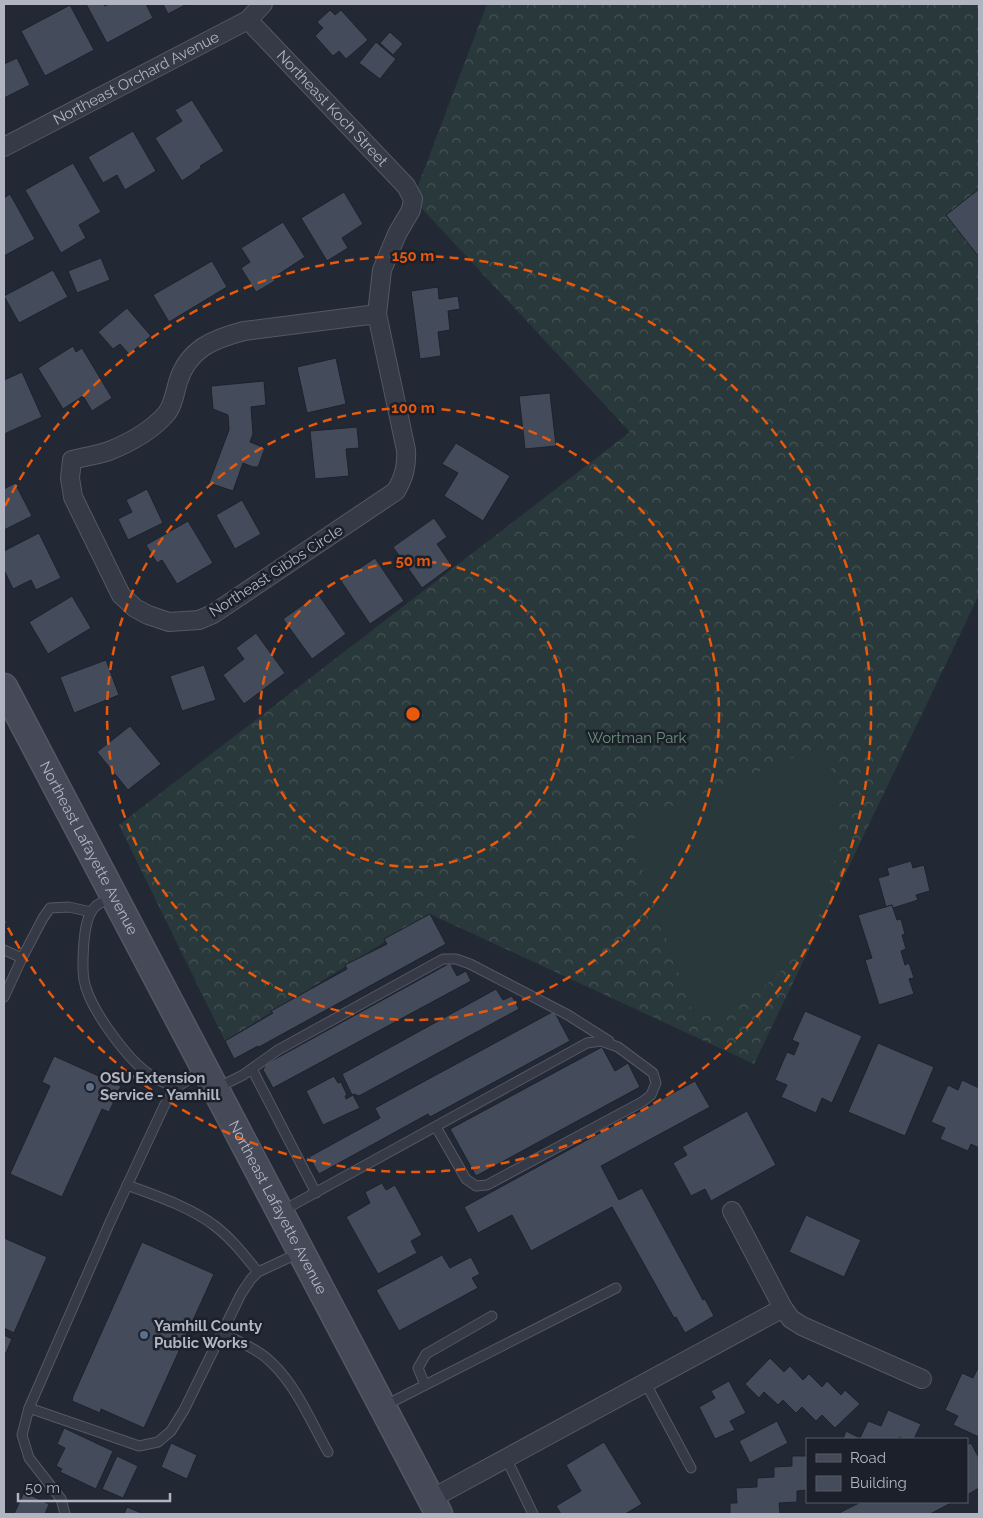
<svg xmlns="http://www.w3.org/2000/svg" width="983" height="1518" font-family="Raleway,sans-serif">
<defs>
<pattern id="forest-crowns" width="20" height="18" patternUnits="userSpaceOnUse" patternTransform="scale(1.25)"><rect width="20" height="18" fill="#29383a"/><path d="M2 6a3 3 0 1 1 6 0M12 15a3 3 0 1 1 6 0" fill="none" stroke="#465355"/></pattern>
</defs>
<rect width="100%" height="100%" fill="#232835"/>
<polygon fill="url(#forest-crowns)" points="487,4 979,4 979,595 754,1064 430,914 225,1041 119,825 630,432 413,199"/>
<path fill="#29383a" d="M822,746C826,754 830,762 832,771C849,848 828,938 763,987C743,1003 717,1011 695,1020L633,842L644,817Z"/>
<g fill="#444b5a" stroke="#1d222d">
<polygon points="86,4 103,4 105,6 109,4 146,4 153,18 107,43"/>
<polygon points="163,4 187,4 168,14"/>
<polygon points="70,5 94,50 45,76 21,31"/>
<polygon points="330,10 335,15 341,10 368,40 346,59 339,51 333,56 315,36 323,28 317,22"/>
<polygon points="390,32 403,44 393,55 380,43"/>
<polygon points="376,42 396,59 380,79 359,63"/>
<polygon points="17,58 30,85 4,98 4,64"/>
<polygon points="192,100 224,151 200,166 201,168 182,181 155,138 182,121 175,110"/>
<polygon points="133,131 156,171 125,190 117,175 103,183 88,157"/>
<polygon points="73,163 101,212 79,225 86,238 61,253 25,190"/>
<polygon points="979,189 979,257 946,215"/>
<polygon points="344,192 363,224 342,238 348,248 327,261 301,218"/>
<polygon points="10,194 35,239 4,256 4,198"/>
<polygon points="283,222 305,257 273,278 275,281 256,292 241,268 250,262 241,248"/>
<polygon points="101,258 110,280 77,293 68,271"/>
<polygon points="212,261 227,287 169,322 153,295"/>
<polygon points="53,270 68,297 19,323 4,296"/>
<polygon points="438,287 439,299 458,296 460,309 448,311 450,330 438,332 441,356 420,359 411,291"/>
<polygon points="127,308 151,336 129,354 120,344 113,349 98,332"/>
<polygon points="73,346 76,352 82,348 112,398 92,411 83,396 63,409 38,368"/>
<polygon points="336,358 346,404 307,413 297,367"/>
<polygon points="22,372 42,417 4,434 4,380"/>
<polygon points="264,381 266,405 251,407 253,434 250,442 265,448 258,467 253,467 243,463 233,491 209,483 229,430 228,415 213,409 211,386"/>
<polygon points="550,393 556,446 525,449 519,396"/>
<polygon points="357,427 359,448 346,449 349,476 315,479 310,431"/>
<polygon points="456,443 510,476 483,521 444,496 458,473 442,464"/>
<polygon points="15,483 32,516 4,530 4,489"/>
<polygon points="147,489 163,523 128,540 118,519 132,512 126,500"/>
<polygon points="242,500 261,534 235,549 216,515"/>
<polygon points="434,518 447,537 437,544 452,566 422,588 393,547"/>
<polygon points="188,521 213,563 177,584 162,560 157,563 146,545"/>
<polygon points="39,533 61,578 36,590 31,580 13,589 4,570 4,551"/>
<polygon points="375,558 404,601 370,624 341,581"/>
<polygon points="318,594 346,634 312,659 283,619"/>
<polygon points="72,596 91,628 48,654 29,622"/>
<polygon points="256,633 285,673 244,704 223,675 244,659 236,648"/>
<polygon points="106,660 119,695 74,713 60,677"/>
<polygon points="204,665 216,700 182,711 170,676"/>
<polygon points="130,726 161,764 128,790 97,752"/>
<polygon points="911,861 913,868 924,865 930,891 916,895 918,900 893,908 892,905 886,907 878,878 889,875 887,868"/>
<polygon points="892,905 897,920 901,919 905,934 902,935 906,949 901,951 905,965 909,963 914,978 909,979 914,994 879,1005 865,960 872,958 858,915"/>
<polygon points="430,914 446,944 259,1047 258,1046 234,1059 225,1041 273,1013 271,1011 347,969 345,965 387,944 384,939"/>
<polygon points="450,963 457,976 466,971 471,981 273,1088 263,1070 266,1064"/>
<polygon points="496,989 503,1000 512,996 519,1009 359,1096 354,1094 352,1095 342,1074"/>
<polygon points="554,1011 570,1041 430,1117 428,1114 319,1174 309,1157 380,1118 375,1108"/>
<polygon points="805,1011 862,1036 832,1103 822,1098 816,1113 781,1097 787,1085 775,1080 787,1052 794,1055 799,1043 792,1040"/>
<polygon points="878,1043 934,1067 905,1136 848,1112"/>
<polygon points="602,1047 615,1071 628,1063 640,1087 476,1176 450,1129"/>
<polygon points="54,1056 121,1086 109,1112 102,1109 62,1197 10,1174 50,1086 42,1082"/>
<polygon points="334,1076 338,1083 341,1082 347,1095 345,1096 346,1099 353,1095 360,1108 323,1125 306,1091"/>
<polygon points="962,1080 979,1088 979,1148 971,1144 968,1151 940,1139 945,1128 931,1122 948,1085 958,1090"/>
<polygon points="695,1081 710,1107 601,1166 619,1200 642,1188 703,1300 705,1299 714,1316 685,1333 676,1317 674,1318 612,1207 531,1251 512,1215 478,1233 464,1207"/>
<polygon points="747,1111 776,1165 711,1201 705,1189 691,1196 673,1163 687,1155 682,1147"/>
<polygon points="382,1183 386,1190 395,1185 422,1235 411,1241 417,1253 378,1274 346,1217 370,1203 365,1192"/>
<polygon points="806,1215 861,1240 844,1277 789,1252"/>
<polygon points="4,1238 47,1257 14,1333 4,1328"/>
<polygon points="142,1242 214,1274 144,1428 101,1409 100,1413 72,1401 73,1396"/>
<polygon points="442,1255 450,1268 471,1257 480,1274 472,1278 478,1288 399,1331 376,1290"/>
<polygon points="4,1335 12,1339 5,1355 4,1355"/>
<polygon points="770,1358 784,1372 790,1366 803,1380 809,1374 822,1387 827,1381 841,1395 845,1390 860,1404 835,1428 822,1415 816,1421 802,1407 796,1413 783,1400 778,1405 764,1392 759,1398 745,1384"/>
<polygon points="978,1368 979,1369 979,1437 953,1425 958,1416 945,1410 962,1373 973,1378"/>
<polygon points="729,1381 746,1413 730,1421 735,1430 715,1439 699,1407 715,1398 711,1391"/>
<polygon points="888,1410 921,1424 914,1439 904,1439 899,1437 898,1439 843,1439 846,1431 860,1438 868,1421 881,1426"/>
<polygon points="777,1421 788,1443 750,1463 739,1441"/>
<polygon points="64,1428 113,1451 96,1489 60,1472 62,1469 56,1466 65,1448 57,1444"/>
<polygon points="604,1442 642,1504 625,1514 561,1514 556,1506 581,1491 566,1465"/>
<polygon points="171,1443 197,1455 187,1479 161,1467"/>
<polygon points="971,1443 979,1458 979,1488 967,1495 967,1445"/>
<polygon points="117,1456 138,1466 123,1498 102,1489"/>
<polygon points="792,1456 807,1456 807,1490 797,1491 797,1502 779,1503 780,1514 730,1514 730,1503 737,1503 736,1488 757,1487 757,1478 774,1477 774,1467 792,1466"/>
<polygon points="24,1492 49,1504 45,1514 14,1514"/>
<polygon points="861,1502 953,1502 930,1514 837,1514"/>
<polygon points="127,1507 144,1514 124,1514"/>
</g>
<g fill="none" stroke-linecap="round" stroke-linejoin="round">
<defs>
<g id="service">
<path d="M113,898C108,900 100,902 96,906C87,913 85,931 84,941C83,954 82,968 84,980C89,1008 128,1061 152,1076C159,1081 168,1084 176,1088"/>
<polyline points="4,950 22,958 43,918 50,908 69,907 91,912"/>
<polyline points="4,997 22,958"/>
<polyline points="252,1069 316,1193"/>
<polyline points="217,1088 243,1075 278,1050 443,959 456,959 470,964 568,1015 609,1041"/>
<path d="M127,1185C157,1196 190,1207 215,1226C232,1239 245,1256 258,1272"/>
<polyline points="282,1211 587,1043 601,1041 618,1047 653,1073 656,1083 651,1095 642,1102 487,1185 476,1186 466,1179 436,1127"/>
<path d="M222,1333C239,1342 258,1349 272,1363C297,1387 311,1422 328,1452"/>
<polyline points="645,1382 691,1468"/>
<polyline points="425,1385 418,1368 426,1354 492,1316"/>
<polyline points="384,1406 616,1288"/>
<polyline points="29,1408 139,1446 158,1442 171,1431 184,1410 241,1294 251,1279 258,1272 299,1253"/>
<polyline points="506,1458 533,1514"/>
<polyline points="65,1514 61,1499 29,1458 22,1435 29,1408 111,1220 165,1104 176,1088 202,1070"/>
</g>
<g id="minor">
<path id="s1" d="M248,20L406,186L413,199L411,210L397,234L382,270L377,314L406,450C407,466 404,477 396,491L213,614L199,620L169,622L148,615L135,608L121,595L73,497L70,478L72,460C84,457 97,455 109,451C129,443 152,430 166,414C173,406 175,392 178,382C188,349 213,339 244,331L377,314"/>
<path id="s2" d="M4,147L248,20L263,4"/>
<polyline points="783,1308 791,1319 802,1326 922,1379"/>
<polyline points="431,1499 783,1308 732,1211"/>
</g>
<g id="secondary">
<path id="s3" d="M4,687L439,1514"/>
</g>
</defs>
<use href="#service" stroke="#545864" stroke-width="11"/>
<use href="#minor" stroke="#545864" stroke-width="20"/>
<use href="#secondary" stroke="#545864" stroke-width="29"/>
<use href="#service" stroke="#363a46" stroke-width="9"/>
<use href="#minor" stroke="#363a46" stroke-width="18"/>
<use href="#secondary" stroke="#454958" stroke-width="26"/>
</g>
<g fill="none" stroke="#e8590c" stroke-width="2.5" stroke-dasharray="9 6">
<circle cx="413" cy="714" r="153"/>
<circle cx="413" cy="714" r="306"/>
<path d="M5 506A458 458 0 1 1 5 922"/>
</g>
<g fill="#5c6f8a" stroke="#1b202b" stroke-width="2">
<circle cx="90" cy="1087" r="5"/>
<circle cx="144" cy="1335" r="5"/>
</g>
<g text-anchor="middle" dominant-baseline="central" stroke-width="5" stroke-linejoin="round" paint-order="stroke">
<g font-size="15" fill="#b1b5c2" stroke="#1b202b">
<text stroke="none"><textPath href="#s2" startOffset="149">Northeast Orchard Avenue</textPath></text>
<text stroke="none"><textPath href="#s1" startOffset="122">Northeast Koch Street</textPath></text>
<text transform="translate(276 571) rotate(-33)">Northeast Gibbs Circle</text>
<text stroke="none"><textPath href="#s3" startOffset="182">Northeast Lafayette Avenue</textPath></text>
<text stroke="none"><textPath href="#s3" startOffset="588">Northeast Lafayette Avenue</textPath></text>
</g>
<g font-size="15" fill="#6b9078" stroke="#1b202b">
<text x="637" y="738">Wortman Park</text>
</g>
<g font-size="15" font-weight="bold" fill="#b1b5c2" stroke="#1b202b" text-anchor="start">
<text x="100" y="1078">OSU Extension<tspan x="100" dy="17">Service - Yamhill</tspan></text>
<text x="154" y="1326">Yamhill County<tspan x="154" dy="17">Public Works</tspan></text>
</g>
</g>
<circle cx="413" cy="714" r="8" fill="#e8590c" stroke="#1b202b" stroke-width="2.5"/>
<g font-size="15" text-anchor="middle" font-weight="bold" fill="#e8590c" stroke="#1b202b" stroke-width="5" stroke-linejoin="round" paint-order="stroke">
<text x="413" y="261">150 m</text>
<text x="413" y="413">100 m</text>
<text x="413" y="566">50 m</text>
</g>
<rect width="983" height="1518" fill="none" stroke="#b1b5c2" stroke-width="10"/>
<rect x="806" y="1438" width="162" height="65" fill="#1b202b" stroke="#575c67"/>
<rect x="816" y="1454" width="25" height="8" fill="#454958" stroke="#575c67"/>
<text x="850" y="1463" font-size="15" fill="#b1b5c2">Road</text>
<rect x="816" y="1476" width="25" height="15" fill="#444b5a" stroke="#575c67"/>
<text x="850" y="1488" font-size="15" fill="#b1b5c2">Building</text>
<path d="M18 1493v8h152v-8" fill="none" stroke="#b1b5c2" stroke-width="2.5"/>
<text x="25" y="1493" font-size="15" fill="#b1b5c2" stroke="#1b202b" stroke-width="4" paint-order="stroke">50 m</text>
</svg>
